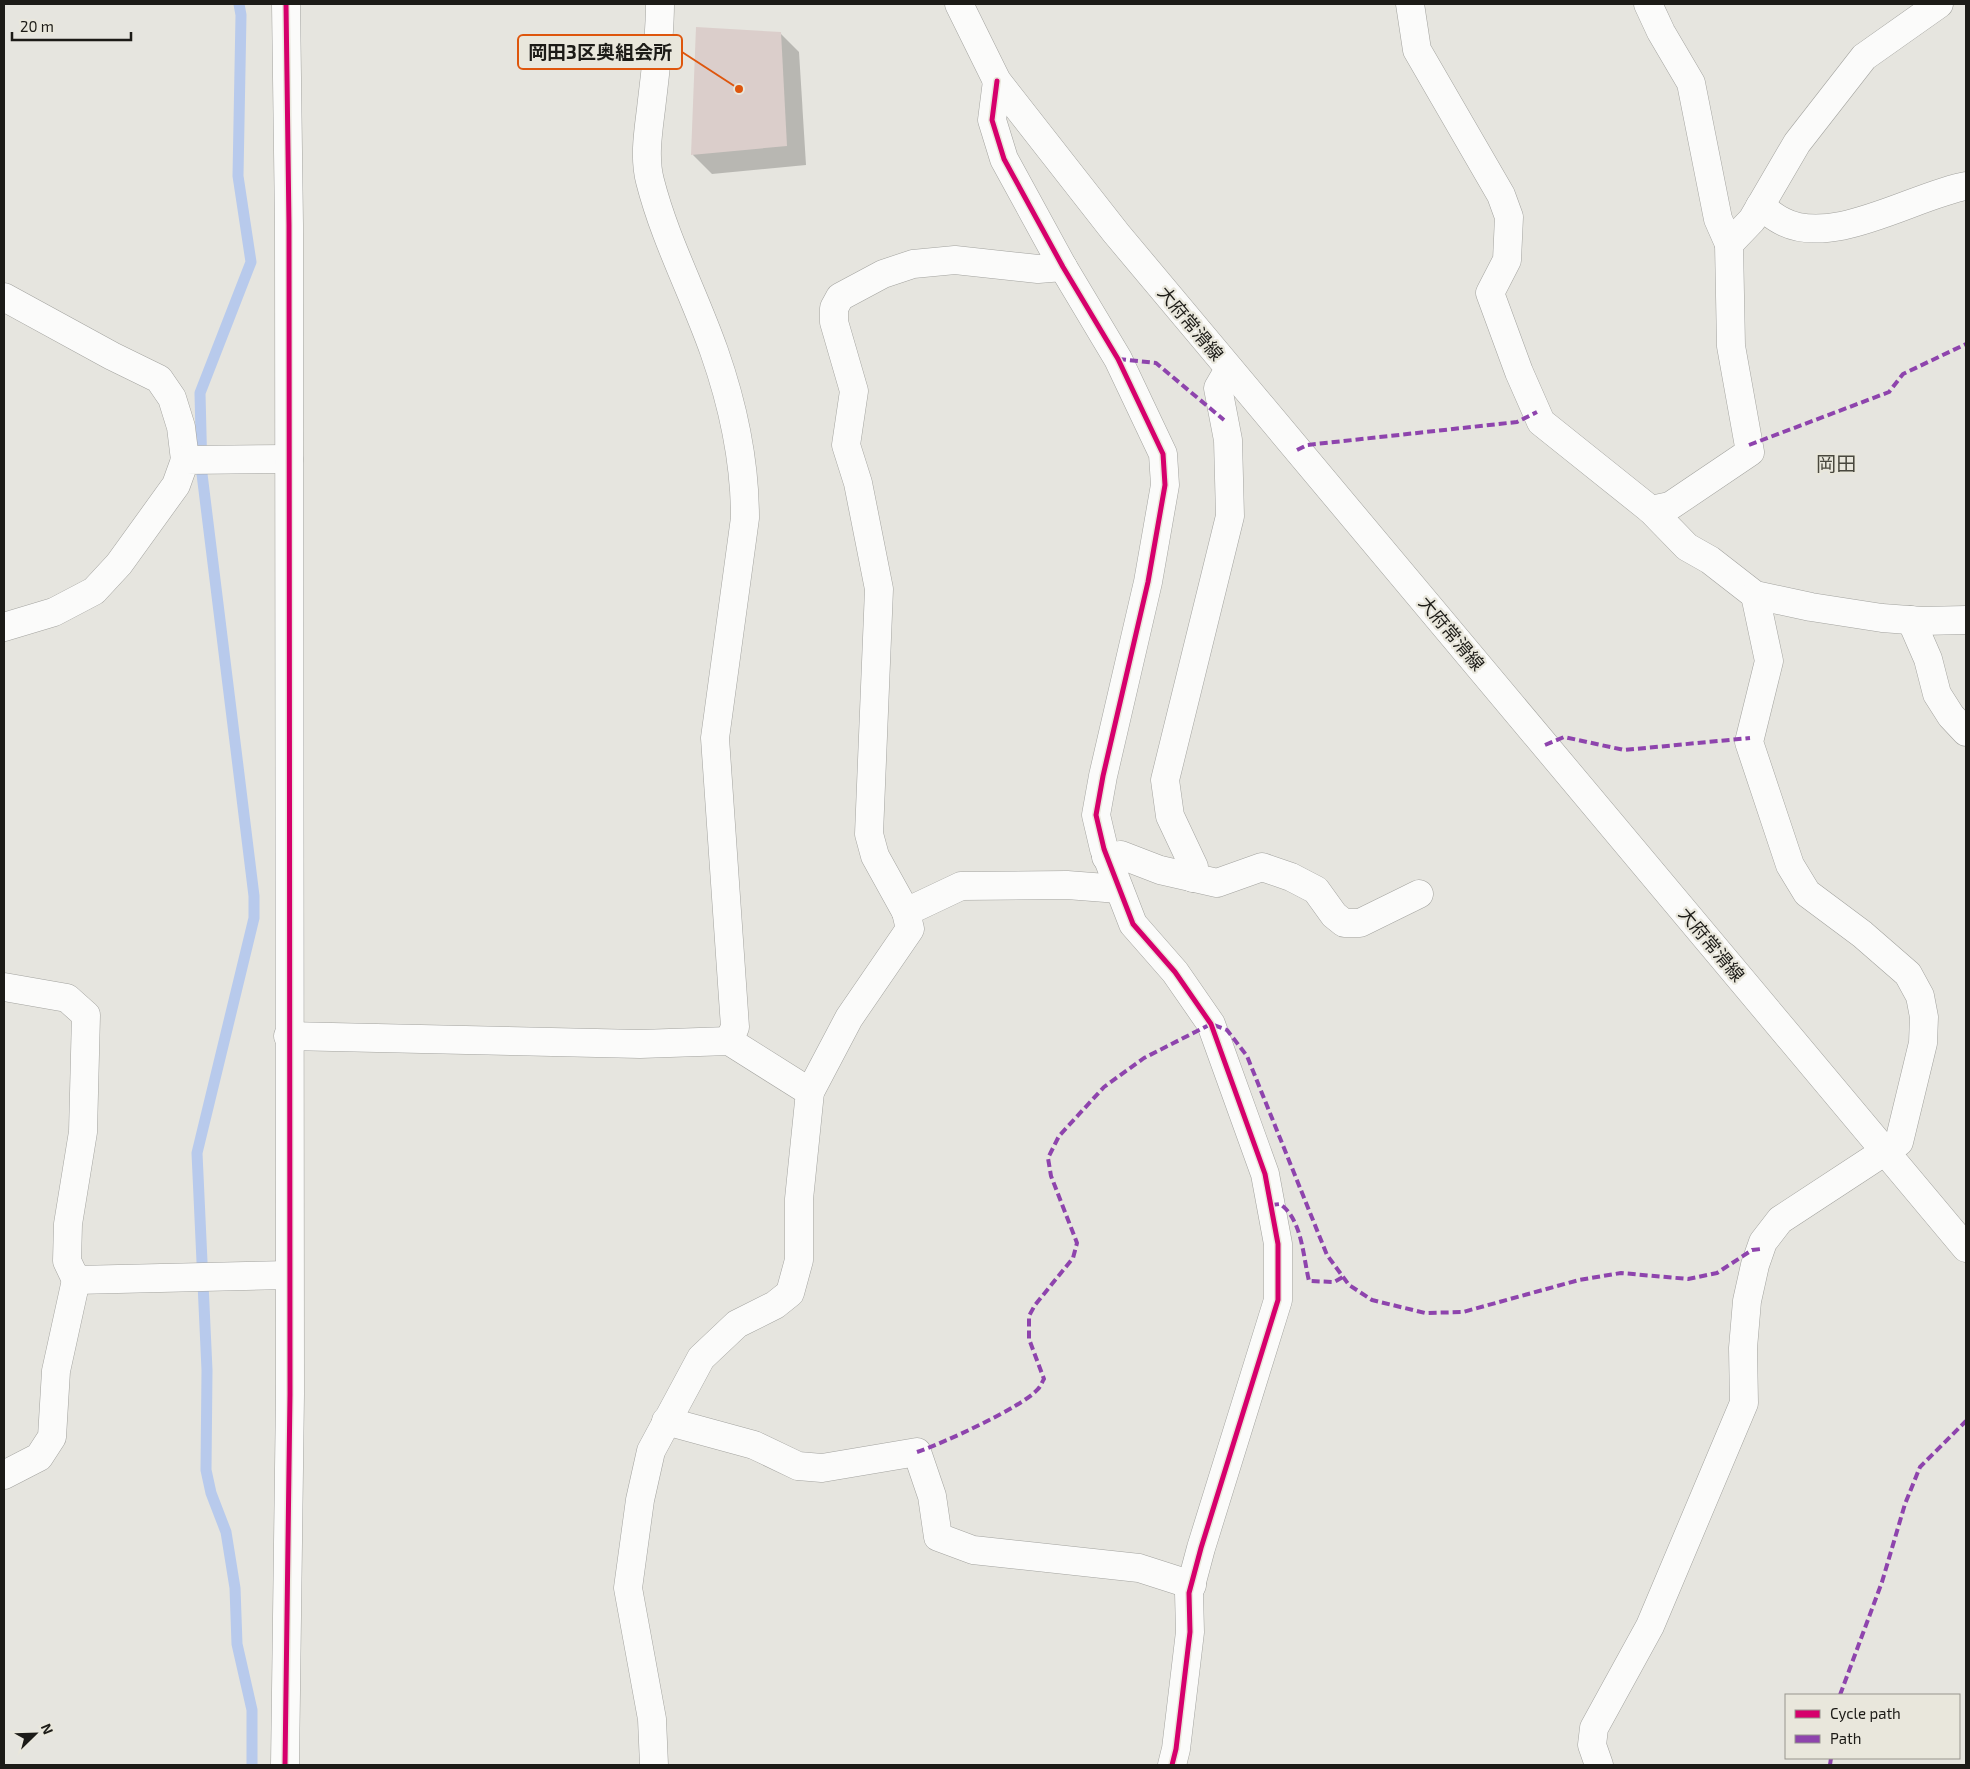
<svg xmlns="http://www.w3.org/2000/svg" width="1970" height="1769" font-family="'Exo 2','Noto Sans JP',sans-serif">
<rect width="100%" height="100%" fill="#e6e5df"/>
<polygon fill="#0003" points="697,28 780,33 799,52 806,165 712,174 693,155"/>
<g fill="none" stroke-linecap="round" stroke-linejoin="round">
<polyline stroke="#b8caec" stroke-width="11" points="239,4 241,15 238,176 251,262 200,393 202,474 254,896 254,918 197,1153 207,1370 206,1470 211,1493 226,1532 235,1588 237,1644 252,1710 252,1765"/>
</g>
<polygon fill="#dbcecb" points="696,27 781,32 787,146 691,155"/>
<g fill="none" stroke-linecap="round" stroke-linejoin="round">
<defs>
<g id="minor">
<path d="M660,4C660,39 655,74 651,109C648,133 644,158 650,181C665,240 694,294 714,351C733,405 745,461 745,518L715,738L735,1027L729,1041"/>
<polyline points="1410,4 1417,50 1501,195 1509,217 1507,260 1490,293 1519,372 1541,422 1651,510 1687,547 1710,560 1755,595 1811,607 1882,618 1922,621 1966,620"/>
<polyline points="1648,4 1661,32 1691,83 1718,219 1729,244"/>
<polyline points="997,81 992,120 1004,159 1063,267 1118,359 1163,454 1165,485 1148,582 1103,776 1096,815 1104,849 1133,924 1175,972 1211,1024 1265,1174 1278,1244 1278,1300 1201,1548 1189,1593 1190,1632 1176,1749 1172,1765"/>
<path d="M1760,206C1767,211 1774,217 1782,221C1833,248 1915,195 1966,186"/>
<polyline points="4,297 112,356 159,379 172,398 181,427 185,460"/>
<polyline points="1651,510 1670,506 1750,452 1731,346 1729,244 1752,220 1797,143 1864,57 1939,4"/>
<polyline points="1911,620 1928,659 1937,694 1951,716 1966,732"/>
<polyline points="4,627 54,612 94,591 119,564 176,485 185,460 289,459"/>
<polyline points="1106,857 1121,855 1160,870 1217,883 1262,867 1291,877 1316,890 1334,915 1344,923 1360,923 1419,894"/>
<polyline points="1193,878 1194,867 1170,816 1165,780 1230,516 1228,440 1218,388 1229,369"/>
<polyline points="906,912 875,856 869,834 879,589 858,483 846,445 854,391 834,322 834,308 840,297 883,274 913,264 955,260 1038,269 1063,267"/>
<polyline points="4,987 67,998 86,1015 83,1132 68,1224 67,1261 76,1280 289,1275"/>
<polyline points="288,1036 640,1044 729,1041 810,1092"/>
<polyline points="666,1421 754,1445 798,1466 822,1468 917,1452 932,1496 938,1537 973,1550 1139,1568 1192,1585"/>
<polyline points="4,1475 39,1457 52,1437 56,1371 76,1280"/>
<polyline points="285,1765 290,1394 289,225 286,4"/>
<polyline points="654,1765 652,1719 628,1588 640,1500 651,1451 701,1358 737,1324 775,1305 790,1293 799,1260 799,1199 810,1092 849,1018 910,929 906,912 961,886 1067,885 1119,889"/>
<polyline points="1599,1765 1592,1745 1594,1728 1650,1626 1744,1403 1743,1348 1747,1301 1755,1265 1763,1242 1780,1220 1899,1142 1923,1043 1924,1017 1920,996 1908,974 1862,934 1807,893 1790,865 1749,742 1769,661 1755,595"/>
</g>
<polyline id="major" points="959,4 997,81 1116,233 1966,1248"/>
</defs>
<use href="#minor" stroke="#a3a39f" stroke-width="29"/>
<use href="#major" stroke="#a3a39f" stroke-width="29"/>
<use href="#minor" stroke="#fbfbfa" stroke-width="28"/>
<use href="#major" stroke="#fbfbfa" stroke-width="28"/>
<g stroke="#8e44ad" stroke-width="4" stroke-dasharray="8 4" stroke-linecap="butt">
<polyline points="1118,359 1156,363 1224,420"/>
<polyline points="1749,445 1889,392 1903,374 1966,344"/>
<polyline points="1297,450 1307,445 1517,422 1537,412"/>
<polyline points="1545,745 1564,737 1624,750 1750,738"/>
<path d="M1271,1205L1280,1204C1302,1219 1303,1256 1309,1281L1334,1282L1343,1277"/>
<path d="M917,1452C941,1444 1023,1407 1038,1389C1041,1386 1042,1382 1044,1379L1029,1339V1316L1035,1305L1073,1258L1077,1243L1051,1176L1048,1158L1059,1136L1104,1087L1144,1058L1211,1024L1227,1030L1247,1056L1327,1255L1349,1285L1372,1300L1425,1313L1463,1312L1579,1280L1621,1273L1688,1279L1717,1273L1752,1250L1761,1249"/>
<polyline points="1840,1695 1882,1582 1905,1504 1920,1467 1966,1421"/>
<polyline points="1830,1765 1831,1758"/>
</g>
<defs>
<g id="cycleway">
<polyline points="997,81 992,120 1004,159 1063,267 1118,359 1163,454 1165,485 1148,582 1103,776 1096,815 1104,849 1133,924 1175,972 1211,1024 1265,1174 1278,1244 1278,1300 1201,1548 1189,1593 1190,1632 1176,1749 1172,1765"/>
<polyline points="285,1765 290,1394 289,225 286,4"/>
</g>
</defs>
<use href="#cycleway" stroke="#e9e7dc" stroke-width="8"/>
<use href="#cycleway" stroke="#d6006c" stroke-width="5"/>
</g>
<g text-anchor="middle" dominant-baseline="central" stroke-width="4.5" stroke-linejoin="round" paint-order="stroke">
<g font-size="18" fill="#1c1b17" stroke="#e9e7dc">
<text transform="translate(1191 323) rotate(50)">大府常滑線</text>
<text transform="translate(1452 633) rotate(50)">大府常滑線</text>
<text transform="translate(1712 944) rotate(50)">大府常滑線</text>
</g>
<g font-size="20" fill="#49483e" stroke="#e9e7dc">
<text x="1836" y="463">岡田</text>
</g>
</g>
<path fill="none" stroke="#de560d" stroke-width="2" d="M739 89L682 52"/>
<circle fill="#de560d" stroke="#e9e7dc" stroke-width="2" cx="739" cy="89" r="5"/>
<rect fill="#e9e7dc" stroke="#de560d" stroke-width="2" x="518" y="35" width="164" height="34" rx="5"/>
<g font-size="19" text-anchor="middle" font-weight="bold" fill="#1c1b17">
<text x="600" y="59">岡田3区奥組会所</text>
</g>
<rect width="1970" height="1769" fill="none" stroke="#1c1b17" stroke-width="10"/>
<rect x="1785" y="1694" width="175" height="65" fill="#e9e7dc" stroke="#97958d"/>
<rect x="1795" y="1710" width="25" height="8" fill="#d6006c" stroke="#97958d"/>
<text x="1830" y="1719" font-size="15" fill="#1c1b17">Cycle path</text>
<rect x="1795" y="1735" width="25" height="8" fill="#8e44ad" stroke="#97958d"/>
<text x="1830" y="1744" font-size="15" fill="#1c1b17">Path</text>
<g transform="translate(35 1734) rotate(67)" stroke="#e9e7dc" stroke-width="4" paint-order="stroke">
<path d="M0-4L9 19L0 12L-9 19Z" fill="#1c1b17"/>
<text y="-8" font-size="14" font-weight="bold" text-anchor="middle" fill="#1c1b17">N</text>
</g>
<path d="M12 32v8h119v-8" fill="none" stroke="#1c1b17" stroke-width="2.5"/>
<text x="20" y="32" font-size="15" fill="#1c1b17" stroke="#e9e7dc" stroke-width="4" paint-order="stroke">20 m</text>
</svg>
